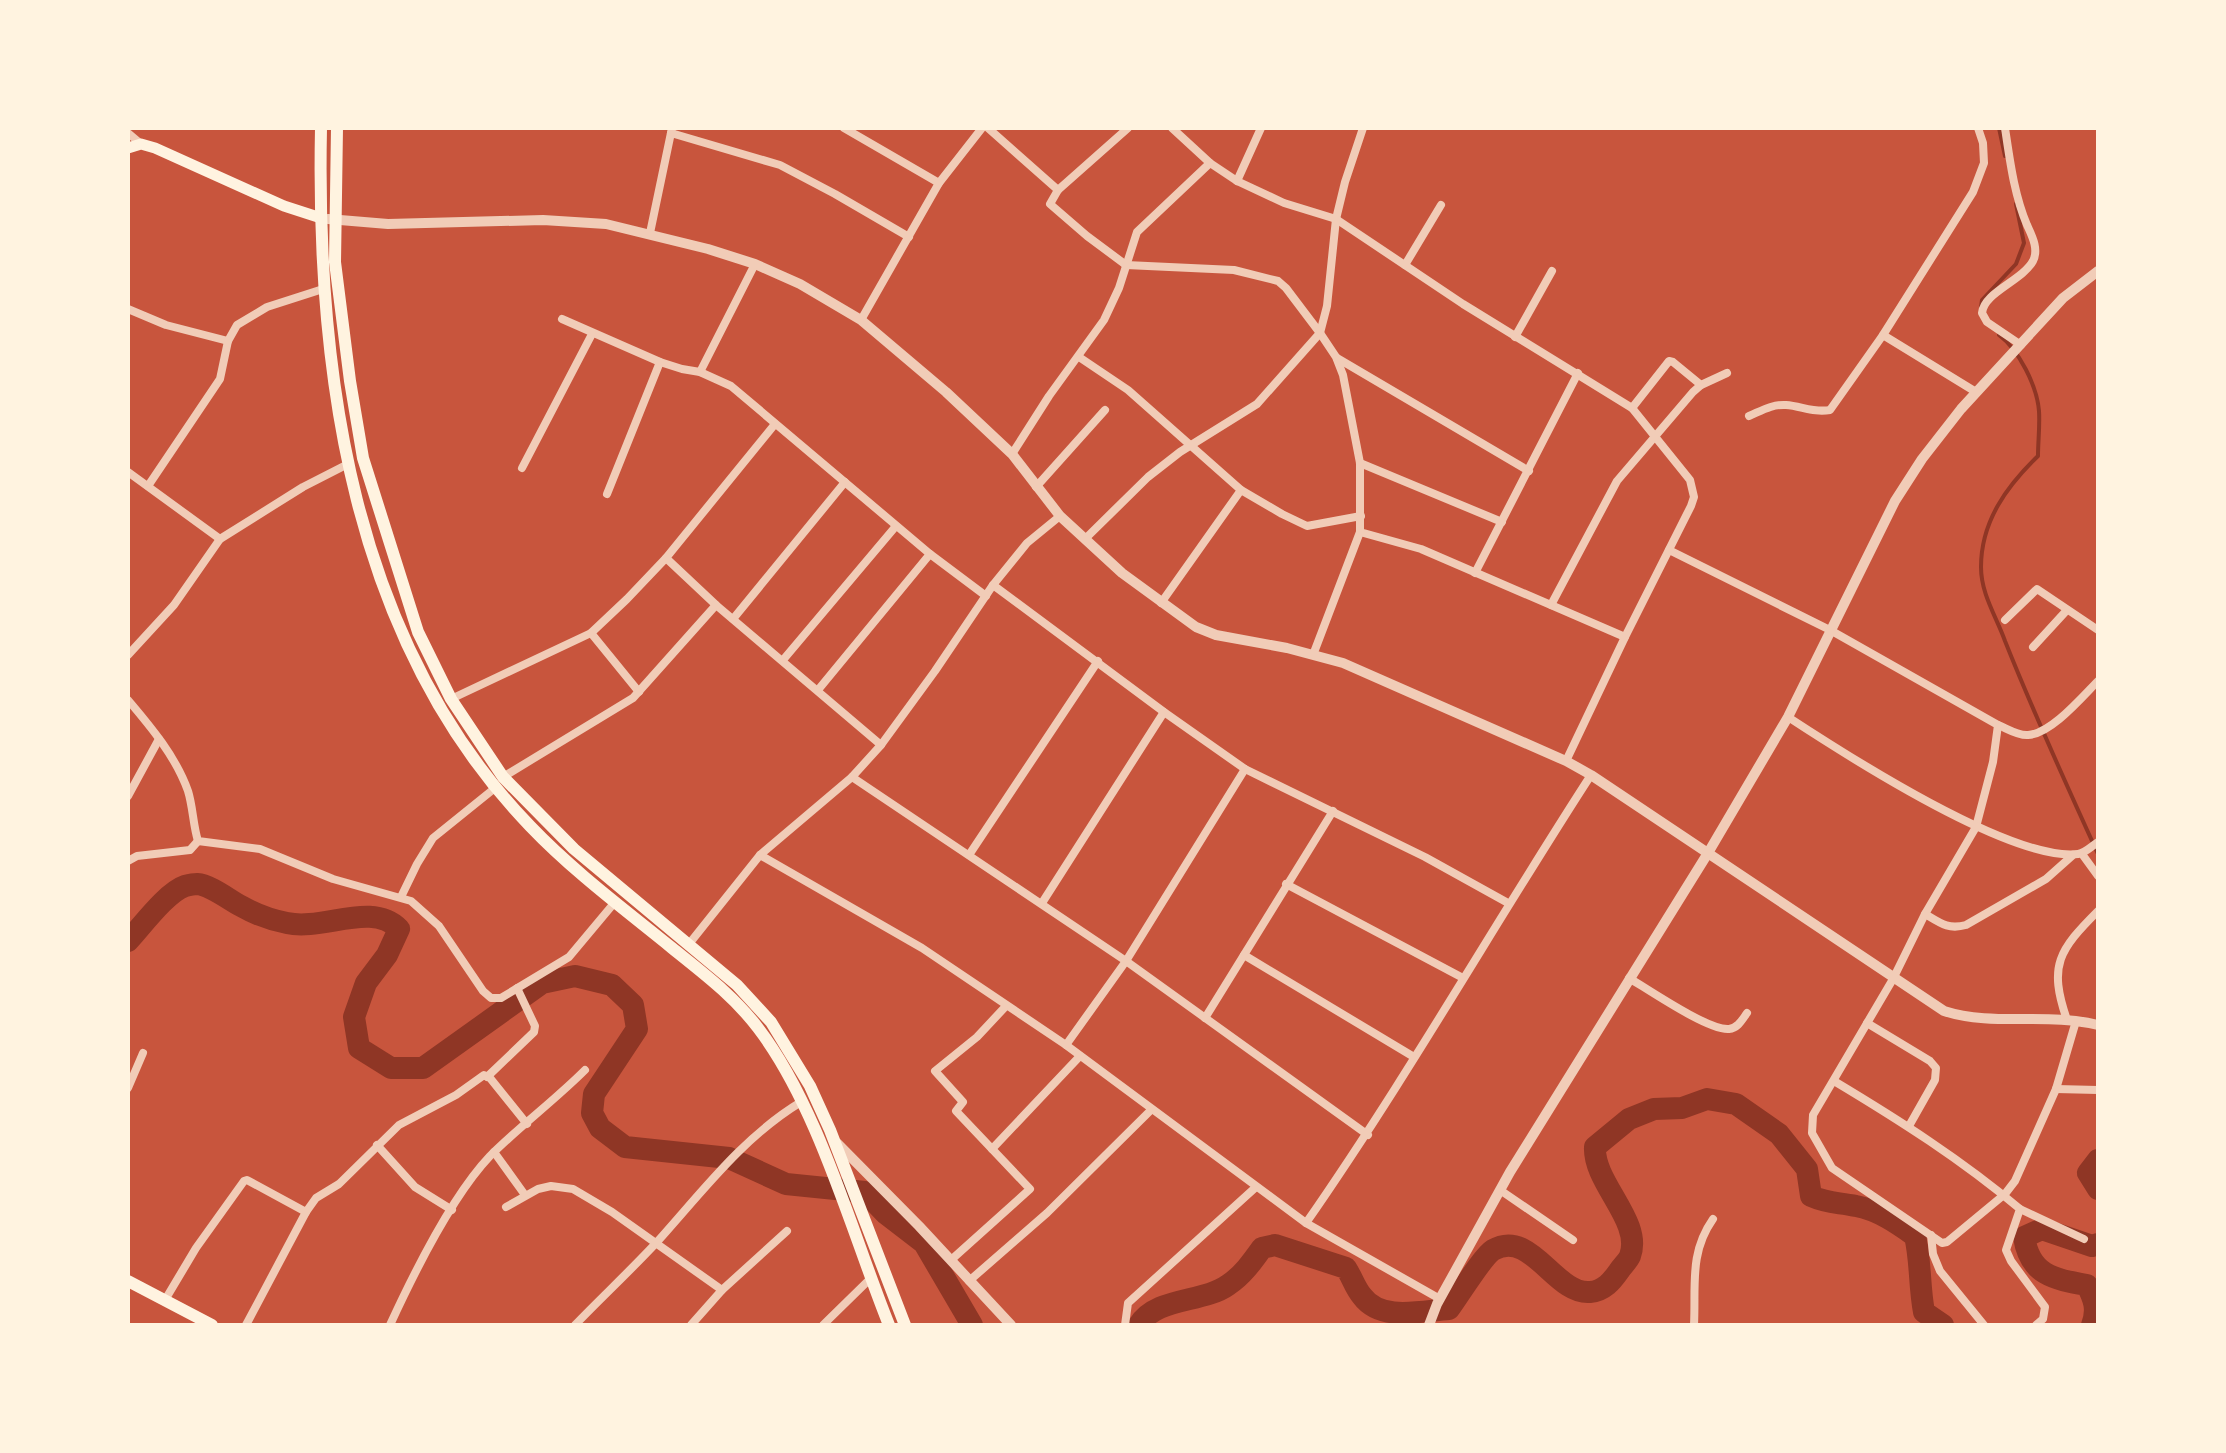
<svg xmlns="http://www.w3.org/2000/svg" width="2226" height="1453" font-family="'IBM Plex Serif',serif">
<rect width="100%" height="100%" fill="#c8553d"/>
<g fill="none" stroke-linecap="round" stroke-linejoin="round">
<g stroke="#8f3625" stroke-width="4">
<polyline points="1999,128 2005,156"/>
<polyline points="1981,307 1982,300 2016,264 2024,243 2016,204"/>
<path d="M1999,335C2019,350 2037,386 2039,411C2040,426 2038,441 2038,456C2007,486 1981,521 1981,567C1981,594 1996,616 2005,641C2034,714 2066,784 2098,854"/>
</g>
<g stroke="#8f3625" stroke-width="22">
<path d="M128,941C142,926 167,892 185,886C189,885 193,884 197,884C211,885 229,900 241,906C255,914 271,920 287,923C323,931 372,901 399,929L387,955L366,983L354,1017L359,1048L391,1068H423L542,983L575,976L612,985L633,1005L637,1029L594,1094L592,1113L600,1128L625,1147L729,1158L786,1184L865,1192L885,1213L924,1243L972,1325"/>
<polyline points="2098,1160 2088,1173 2098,1189"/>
<path d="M1139,1325C1156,1297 1203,1303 1228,1285C1242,1276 1252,1262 1262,1248L1275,1245L1346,1268C1352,1277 1355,1288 1362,1296C1381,1322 1421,1311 1449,1309C1458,1297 1483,1256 1493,1250C1531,1228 1555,1295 1590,1292C1604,1291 1612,1281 1619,1271C1622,1266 1628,1261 1630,1256C1643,1221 1593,1183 1595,1147L1629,1119L1654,1109L1682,1108L1707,1099L1736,1104L1779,1134L1807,1169L1811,1196C1829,1204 1838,1202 1856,1206C1878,1210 1897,1223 1915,1236C1921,1261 1919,1286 1924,1312L1943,1325"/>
<path d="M2092,1325C2098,1309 2094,1299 2087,1285C2053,1279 2030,1275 2024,1237L2042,1229L2092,1246L2098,1244"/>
</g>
<g stroke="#f1ccb7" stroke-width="8">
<polyline points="844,128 939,183"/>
<polyline points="988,128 1058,190 1050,204 1087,236 1126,265 1234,270 1278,281 1286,288 1320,333 1336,357 1343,375 1360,463 1360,532 1421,549 1625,637"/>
<polyline points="1172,128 1210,163 1237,181 1284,203 1336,219 1463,304 1632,408 1690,480 1694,497 1691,506 1625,637 1566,761"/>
<path d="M2005,128C2010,161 2014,194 2027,225C2032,236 2039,249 2033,261C2022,281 1984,292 1982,313L1987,322L2021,345"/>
<polyline points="128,133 141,144"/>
<polyline points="671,133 780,165 835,194 909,237"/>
<polyline points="1237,181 1261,128"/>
<polyline points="1058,190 1128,128"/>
<polyline points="650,233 672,128"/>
<polyline points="1405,265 1441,205"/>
<polyline points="128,309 166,325 228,341"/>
<polyline points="562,319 660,362 682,369 700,372 731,386 930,554 986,596"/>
<polyline points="861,320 939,183 982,128"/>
<polyline points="1515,337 1552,271"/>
<polyline points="1079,357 1128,390 1241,490 1282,514 1307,526 1361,516"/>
<polyline points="1337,358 1529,471"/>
<polyline points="700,372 755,264"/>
<polyline points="1976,392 1883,335 1973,192 1984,163 1983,143 1978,128"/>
<polyline points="1632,408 1669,361 1673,362 1701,385"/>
<path d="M1749,416C1761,411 1772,404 1786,405C1801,406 1814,413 1830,410L1883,335"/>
<polyline points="1012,454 1049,396 1104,320 1119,288 1137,232 1210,163"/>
<polyline points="1360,463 1502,522"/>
<polyline points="522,468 592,334"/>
<polyline points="128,472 220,539"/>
<polyline points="148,486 220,379 228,341 237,325 267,307 323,289"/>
<polyline points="1036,487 1105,410"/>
<polyline points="607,494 660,362"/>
<polyline points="1085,539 1148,477 1180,452 1257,404 1320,333 1327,306 1336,219 1345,182 1363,128"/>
<polyline points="1669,550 1830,630 1998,725 1993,762 1976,827 1925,914 1893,979 1813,1115 1812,1133 1832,1168 1942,1243 1947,1242 2005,1194 2015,1181 2056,1089 2076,1021"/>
<polyline points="666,558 716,605 881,745"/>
<polyline points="1475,573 1578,373"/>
<polyline points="993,585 1164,712 1245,769 1425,857 1508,903"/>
<polyline points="1161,603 1241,490"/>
<polyline points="1551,605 1617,481 1693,392 1701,385 1727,373"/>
<polyline points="733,619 845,482"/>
<polyline points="2005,620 2037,589 2098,630"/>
<polyline points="591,633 639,692"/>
<polyline points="2033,647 2067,610"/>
<polyline points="128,655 174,605 220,539 303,487 348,464"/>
<polyline points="1313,655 1360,532"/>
<polyline points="783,660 896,526"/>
<polyline points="818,690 930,554"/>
<polyline points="451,699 591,633 627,599 666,558 775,424"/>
<path d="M128,700C151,727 176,757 188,791C193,807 193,825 198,841L260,849L333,879L411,901L439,926L483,991L491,998H501L569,957L615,902"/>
<path d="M1788,717C1846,755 2012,862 2078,854C2085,853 2092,846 2098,842"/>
<path d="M1998,725C2006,728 2018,736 2028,735C2051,734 2082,697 2098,681"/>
<polyline points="503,777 633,698 716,605"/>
<polyline points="852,777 1126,961 1368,1135"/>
<polyline points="128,796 159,739"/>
<polyline points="2082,854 2098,876"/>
<polyline points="760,855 922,948 1066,1045 1306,1223 1440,1299"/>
<polyline points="969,855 1098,661"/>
<polyline points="128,861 137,856 190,850 198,841"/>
<polyline points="1286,884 1463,978"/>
<polyline points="401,897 417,864 433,838 495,788"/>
<polyline points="1042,903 1164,712"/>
<path d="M1925,914C1940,923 1948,930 1966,925L2046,879L2073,855"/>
<polyline points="689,944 760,855 852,777 881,745 935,671 993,585 1027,543 1060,516"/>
<polyline points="1244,955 1414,1057"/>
<path d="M1629,978C1649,990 1709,1031 1729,1029C1738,1028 1742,1020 1747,1013"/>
<polyline points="1205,1018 1333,811"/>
<path d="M2067,1020C2048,965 2059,950 2098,911"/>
<polyline points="1867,1023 1930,1061 1936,1068 1935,1080 1909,1126"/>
<polyline points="1066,1045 1126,961 1245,769"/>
<polyline points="487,1077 534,1032 535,1026 517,988"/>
<path d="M1834,1081C1899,1120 1962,1160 2020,1209L2006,1250L2011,1261L2045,1307L2043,1319L2036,1325"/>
<polyline points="128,1088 143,1053"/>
<polyline points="2056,1089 2098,1090"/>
<polyline points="377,1145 415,1187 452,1210"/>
<polyline points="992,1149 1080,1056"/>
<polyline points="494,1152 525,1195"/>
<polyline points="1500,1190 1573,1240"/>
<polyline points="506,1207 538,1189 551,1186 573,1189 612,1212 722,1290"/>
<polyline points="2020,1209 2084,1239"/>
<path d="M1306,1223C1407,1078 1495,923 1591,775"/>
<polyline points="1931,1235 1933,1254 1940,1271 1984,1325"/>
<polyline points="951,1260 1030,1189 956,1111 963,1102 935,1071 977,1037 1006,1006"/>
<polyline points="969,1281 1047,1213 1151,1110"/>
<polyline points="165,1300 196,1248 244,1181 247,1180 306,1212"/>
<polyline points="246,1325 306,1212 316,1198 339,1184 399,1125 456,1095 484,1075 490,1078 527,1124"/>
<path d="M390,1325C413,1275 452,1196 490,1156C520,1126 555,1100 585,1070"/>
<path d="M575,1325C602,1297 630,1271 657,1242C702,1192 743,1137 801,1102"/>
<polyline points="691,1325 722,1290 787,1231"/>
<polyline points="823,1325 871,1278"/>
<polyline points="1125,1325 1128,1303 1256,1187"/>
<path d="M1694,1325C1696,1286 1689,1253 1713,1219"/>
</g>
<g stroke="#f1ccb7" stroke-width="10">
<path d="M328,219L388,224L543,220L606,224L708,249L755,264L800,284L861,320L946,392L1012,454L1060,516L1122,573L1196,627L1216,635L1287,648L1343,663L1566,761L1591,775L1944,1011C1994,1027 2047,1012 2098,1025"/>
<polyline points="837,1143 919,1226 1011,1325"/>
<polyline points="1429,1325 1437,1304 1510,1172 1708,853 1788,717 1895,501 1922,459 1961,409 2063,298 2098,271"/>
</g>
<polyline stroke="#fff3e0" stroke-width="11" points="128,148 141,144 155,148 284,206 321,218"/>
<polyline stroke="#fff3e0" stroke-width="12" points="128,1281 212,1325"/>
<g stroke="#fff3e0" stroke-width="12">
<path d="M321,128C316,373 352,642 530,826C573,871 624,909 672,948C703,973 734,996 758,1028C818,1106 852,1233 889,1325"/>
<polyline points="337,128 335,262 350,381 363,458 418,632 451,699 503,777 574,849 737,985 771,1022 810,1086 830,1130 905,1325"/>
</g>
</g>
<rect width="2226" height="1453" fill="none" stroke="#fff3e0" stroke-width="260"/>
</svg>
